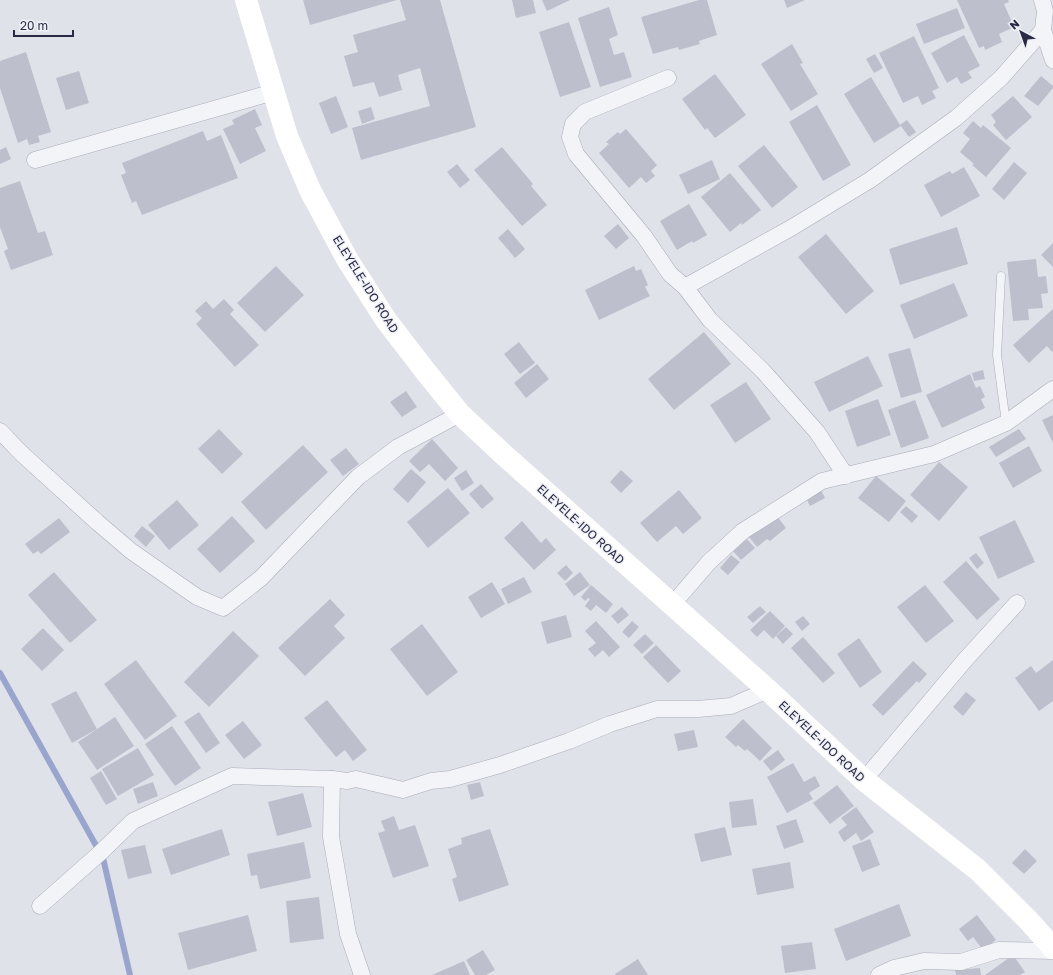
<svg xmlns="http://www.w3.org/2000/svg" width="1053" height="975" font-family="'Golos Text',sans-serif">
<rect width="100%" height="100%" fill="#e0e2ea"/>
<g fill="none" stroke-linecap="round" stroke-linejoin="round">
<polyline stroke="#99a5cc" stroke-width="6" points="0,673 103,858 130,975"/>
</g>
<g fill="#bdbfcd">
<polygon points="303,0 397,0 310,25"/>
<polygon points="400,0 440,0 476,127 361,160 352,128 430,106 420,68 398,75 402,90 379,97 374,82 353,87 344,56 358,52 353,35 406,20"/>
<polygon points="512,0 533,0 536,13 516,18"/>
<polygon points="542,0 570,0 547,11"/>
<polygon points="699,0 707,0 717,35 699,41 700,44 679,50 678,47 653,54 641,17"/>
<polygon points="784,0 805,0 787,8"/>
<polygon points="957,0 1008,0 1009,2 1004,4 1014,27 999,34 1002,42 985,50 984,46 979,48"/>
<polygon points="609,7 618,35 609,39 614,55 624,52 632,77 600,87 578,18"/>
<polygon points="957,8 965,28 924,44 916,24"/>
<polygon points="569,22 591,87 560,97 539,32"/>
<polygon points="964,35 980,66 968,72 972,78 961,84 957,77 947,83 931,53"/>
<polygon points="914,36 939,88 932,91 936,98 922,105 918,96 903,103 879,53"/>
<polygon points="792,44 803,63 800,64 818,94 791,111 761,64"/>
<polygon points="26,52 51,132 38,136 40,142 29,145 27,139 18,143 0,88 0,61"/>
<polygon points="875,54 883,68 874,73 866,59"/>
<polygon points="79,71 89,103 66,110 56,78"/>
<polygon points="715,74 746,115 715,138 707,128 705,130 682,99"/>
<polygon points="1041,76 1053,86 1053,88 1038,106 1024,96"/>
<polygon points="871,77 900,125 907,120 916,132 909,137 901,126 874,143 844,94"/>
<polygon points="336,96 348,127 331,134 319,103"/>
<polygon points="1013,96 1032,117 1006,140 993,125 996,122 991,115"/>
<polygon points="817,105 851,165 823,181 789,122"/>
<polygon points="371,107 375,119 362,124 358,111"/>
<polygon points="255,109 262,125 255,128 266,151 240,164 223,129 234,124 232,120"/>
<polygon points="973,121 981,128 983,125 1011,148 986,177 972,165 974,164 960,152 970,139 963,133"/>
<polygon points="626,129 657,165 651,171 655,176 646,183 641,177 629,188 599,153 609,144 606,142 618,132 620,134"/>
<polygon points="203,131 207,141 221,135 238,178 142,215 136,201 132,203 121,175 126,173 122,163"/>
<polygon points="764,145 798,187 772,208 738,166"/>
<polygon points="6,147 11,159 0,164 0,150"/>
<polygon points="502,147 533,184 531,186 547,205 522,226 474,170"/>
<polygon points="712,160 720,179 688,194 679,175"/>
<polygon points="1014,162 1027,173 1004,200 992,189"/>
<polygon points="457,164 470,180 460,188 447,172"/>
<polygon points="964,167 980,196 941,217 924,185 950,171 952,174"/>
<polygon points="730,173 761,210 742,225 741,223 730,232 701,197"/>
<polygon points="20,181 38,233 45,231 53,255 11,270 4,251 8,249 0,227 0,188"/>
<polygon points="689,204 707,235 693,243 692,241 677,250 660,221"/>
<polygon points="618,224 629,238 616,249 604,236"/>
<polygon points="957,227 968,264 900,285 889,249"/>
<polygon points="508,229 525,249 515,258 498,238"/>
<polygon points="826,234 874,291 846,314 798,257"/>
<polygon points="1053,243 1053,267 1041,255"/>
<polygon points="1036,259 1038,277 1046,276 1048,293 1041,294 1043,308 1028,309 1029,320 1013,321 1007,262"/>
<polygon points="276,266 304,295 265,332 237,303"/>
<polygon points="634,266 636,271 641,269 648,285 645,287 650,296 599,320 585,290"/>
<polygon points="954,283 968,316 914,339 900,305"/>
<polygon points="224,299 234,310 230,314 259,345 235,367 196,324 202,318 195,311 206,301 213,309"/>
<polygon points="1053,309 1053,350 1052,352 1047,346 1029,363 1013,345"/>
<polygon points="704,332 731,364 674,410 648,379"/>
<polygon points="519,342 535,363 520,374 504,354"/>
<polygon points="910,348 922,392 901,398 888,354"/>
<polygon points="868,356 883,386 829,412 814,382"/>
<polygon points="537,364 549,379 526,398 514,383"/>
<polygon points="983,370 985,379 974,381 972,373"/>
<polygon points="970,374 976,388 980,386 985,397 981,399 985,408 942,428 926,395"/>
<polygon points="746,382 771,419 735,443 710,405"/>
<polygon points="406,391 417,407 402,417 390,402"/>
<polygon points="878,399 891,435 857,447 845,411"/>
<polygon points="915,400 929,438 901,448 888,410"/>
<polygon points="1053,415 1053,443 1042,420"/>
<polygon points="219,429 243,454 222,474 198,449"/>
<polygon points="1019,429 1026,439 996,457 989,447"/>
<polygon points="432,439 458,468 445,481 429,464 420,472 409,461"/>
<polygon points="303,445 328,472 266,530 241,502"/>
<polygon points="1029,446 1042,471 1013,488 999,463"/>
<polygon points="346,448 359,464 343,476 330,460"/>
<polygon points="939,462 968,487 939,521 910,495"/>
<polygon points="411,469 426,482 408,503 393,489"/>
<polygon points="466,470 474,483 462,491 454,478"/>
<polygon points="621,470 633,481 621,493 610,482"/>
<polygon points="876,476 906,501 889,522 858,498"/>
<polygon points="481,484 494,499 482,509 469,494"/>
<polygon points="448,488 470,513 428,548 407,522"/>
<polygon points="820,488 825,498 810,506 805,496"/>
<polygon points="679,490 702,518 683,534 676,526 657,542 640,523"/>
<polygon points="177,500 199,525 169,550 148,525"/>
<polygon points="906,506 918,516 912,523 900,512"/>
<polygon points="776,515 786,528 770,541 767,539 757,547 749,537"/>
<polygon points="232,516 255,541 220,573 197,549"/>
<polygon points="59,518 70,532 41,554 38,551 33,554 25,544"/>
<polygon points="1015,520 1035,562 998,579 979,537"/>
<polygon points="522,521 541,543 546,538 556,550 534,570 504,538"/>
<polygon points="142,526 155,536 146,547 134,536"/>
<polygon points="747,539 755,548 741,560 733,551"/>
<polygon points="976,553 984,563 977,569 969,558"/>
<polygon points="731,555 740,562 728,575 720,568"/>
<polygon points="966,561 1000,599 977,620 943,582"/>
<polygon points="566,565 573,573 565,581 557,573"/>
<polygon points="54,572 97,620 70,643 28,595"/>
<polygon points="580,572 590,585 574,596 565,584"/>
<polygon points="524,577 532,592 508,604 501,589"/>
<polygon points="492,582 505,604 481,618 468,597"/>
<polygon points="591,585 613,604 606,613 596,605 591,611 585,606 590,599 588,598 585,601 581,597"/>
<polygon points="925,585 954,621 926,643 897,607"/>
<polygon points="330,599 345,615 334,626 345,638 305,676 278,648"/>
<polygon points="760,606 766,612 753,623 747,617"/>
<polygon points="622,607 629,615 618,624 611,616"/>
<polygon points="770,611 785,626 773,639 764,630 757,637 750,630"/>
<polygon points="566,615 572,637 547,644 541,622"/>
<polygon points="803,616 810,624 802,631 795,622"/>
<polygon points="596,621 620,647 609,657 603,650 595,657 588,649 596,643 585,631"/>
<polygon points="632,621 639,627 629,638 622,632"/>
<polygon points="422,624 458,672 427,696 390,649"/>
<polygon points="786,627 793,634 783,644 776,636"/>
<polygon points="43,628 64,650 42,671 21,649"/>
<polygon points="233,631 259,656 209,707 184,682"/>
<polygon points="645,634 654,643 642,654 633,645"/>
<polygon points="803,637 835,673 823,683 791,648"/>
<polygon points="859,638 882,672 860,688 837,654"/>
<polygon points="656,645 681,671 668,683 643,657"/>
<polygon points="136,660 177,716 145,740 104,684"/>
<polygon points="1053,660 1053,701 1039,711 1015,678 1031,666 1036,673"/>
<polygon points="913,661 927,674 919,683 917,681 883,716 872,705"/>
<polygon points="76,691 97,729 72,743 51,704"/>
<polygon points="966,692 976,700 963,716 953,707"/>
<polygon points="327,700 367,750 353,761 345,750 336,757 304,718"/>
<polygon points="199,712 220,743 206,753 184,722"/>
<polygon points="115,717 134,746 97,770 78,742"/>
<polygon points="743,719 772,748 760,761 747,749 745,751 738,745 736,747 725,737"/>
<polygon points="243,721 262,745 244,759 225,735"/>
<polygon points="172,726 201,768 175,786 145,744"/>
<polygon points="694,730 698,747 678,751 674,734"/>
<polygon points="138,748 154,775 118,796 102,769"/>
<polygon points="778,750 785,760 771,771 763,761"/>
<polygon points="793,763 804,782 815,776 820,786 809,793 813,799 787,813 767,777"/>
<polygon points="101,771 117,799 106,805 90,778"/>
<polygon points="153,782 158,796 138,804 133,789"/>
<polygon points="480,782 484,796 471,800 467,785"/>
<polygon points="837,785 854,806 830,824 813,803"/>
<polygon points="303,793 312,827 277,836 268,802"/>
<polygon points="753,799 757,825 732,828 729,802"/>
<polygon points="856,807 874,832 861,841 856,833 844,842 838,832 847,825 841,818"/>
<polygon points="394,816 399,830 415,825 429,866 393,878 378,833 385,831 381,821"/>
<polygon points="796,819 804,842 784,849 776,826"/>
<polygon points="725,827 732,855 701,862 694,834"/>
<polygon points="222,829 230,855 171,875 162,849"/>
<polygon points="490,829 509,885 459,902 452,879 457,877 448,849 462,844 461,838"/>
<polygon points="870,839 880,865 862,872 852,846"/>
<polygon points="304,842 311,878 260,889 257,875 251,876 247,854"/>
<polygon points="145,845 152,873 128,879 121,850"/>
<polygon points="1025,849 1037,861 1024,874 1012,863"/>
<polygon points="790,862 794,888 757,895 752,869"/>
<polygon points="319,897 324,939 290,943 286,901"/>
<polygon points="899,904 911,936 846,961 834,929"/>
<polygon points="248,915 257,951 188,970 178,933"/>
<polygon points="977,915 996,940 983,950 973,937 968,941 959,929"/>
<polygon points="812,942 816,969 785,973 781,946"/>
<polygon points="483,950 495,970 486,975 475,975 466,960"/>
<polygon points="1013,955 1025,972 1020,975 985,975"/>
<polygon points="638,959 648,975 615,975 615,974"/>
<polygon points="464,961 470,975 432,975"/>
<polygon points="980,968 981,975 956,975 955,970"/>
</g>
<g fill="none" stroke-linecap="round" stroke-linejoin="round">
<defs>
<polyline id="service" points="1001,276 997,355 1006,423"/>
<g id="minor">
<polyline points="1042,0 1045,11 1043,30 1053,60"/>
<polyline points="668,78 585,112 573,124 570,137 576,154 644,236 670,274 685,287 710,320 763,371 817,432 846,476"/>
<polyline points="35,160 274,92"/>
<polyline points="685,287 791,228 870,180 956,118 1001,78 1043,30"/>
<polyline points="0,431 21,453 97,522 131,551 197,597 223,608 261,578 358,477 398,447 460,414"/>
<polyline points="672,605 709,562 743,531 822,481 934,454 1006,423 1053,389"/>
<polyline points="864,780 965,660 1017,603"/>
<polyline points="40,906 100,853 133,821 232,776 332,779"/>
<polyline points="362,975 348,934 331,837 332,779 347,781 356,779 403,790 431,781 450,779 500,765 569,741 610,724 657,709 698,709 731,706 768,690"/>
<polyline points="879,975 894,968 924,961 961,962 999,950 1053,951"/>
</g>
</defs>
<use href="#service" stroke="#a9abb8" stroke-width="9"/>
<use href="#minor" stroke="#a9abb8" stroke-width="17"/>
<use href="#service" stroke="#f3f4f8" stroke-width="8"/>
<use href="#minor" stroke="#f3f4f8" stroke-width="16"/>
<polyline stroke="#fff" stroke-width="22" points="246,0 287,136 310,190 347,259 386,320 426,372 460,414 504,455 768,690 864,780 978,870 1029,921 1053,948"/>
</g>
<g text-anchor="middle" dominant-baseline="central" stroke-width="3" stroke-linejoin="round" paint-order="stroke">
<g font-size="12" fill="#282b43" stroke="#f0f1f7">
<text transform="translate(366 284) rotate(58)">ELEYELE-IDO ROAD</text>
<text transform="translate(581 524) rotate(42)">ELEYELE-IDO ROAD</text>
<text transform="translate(822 741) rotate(43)">ELEYELE-IDO ROAD</text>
</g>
</g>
<g transform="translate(1021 32) rotate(319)" stroke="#f0f1f7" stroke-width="3" paint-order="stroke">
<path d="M0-3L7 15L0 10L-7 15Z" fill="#282b43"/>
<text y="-6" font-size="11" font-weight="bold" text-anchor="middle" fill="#282b43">N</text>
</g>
<path d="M14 30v6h59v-6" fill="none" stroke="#282b43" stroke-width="2"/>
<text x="20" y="30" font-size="12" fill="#282b43" stroke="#f0f1f7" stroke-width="3" paint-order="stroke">20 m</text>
</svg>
